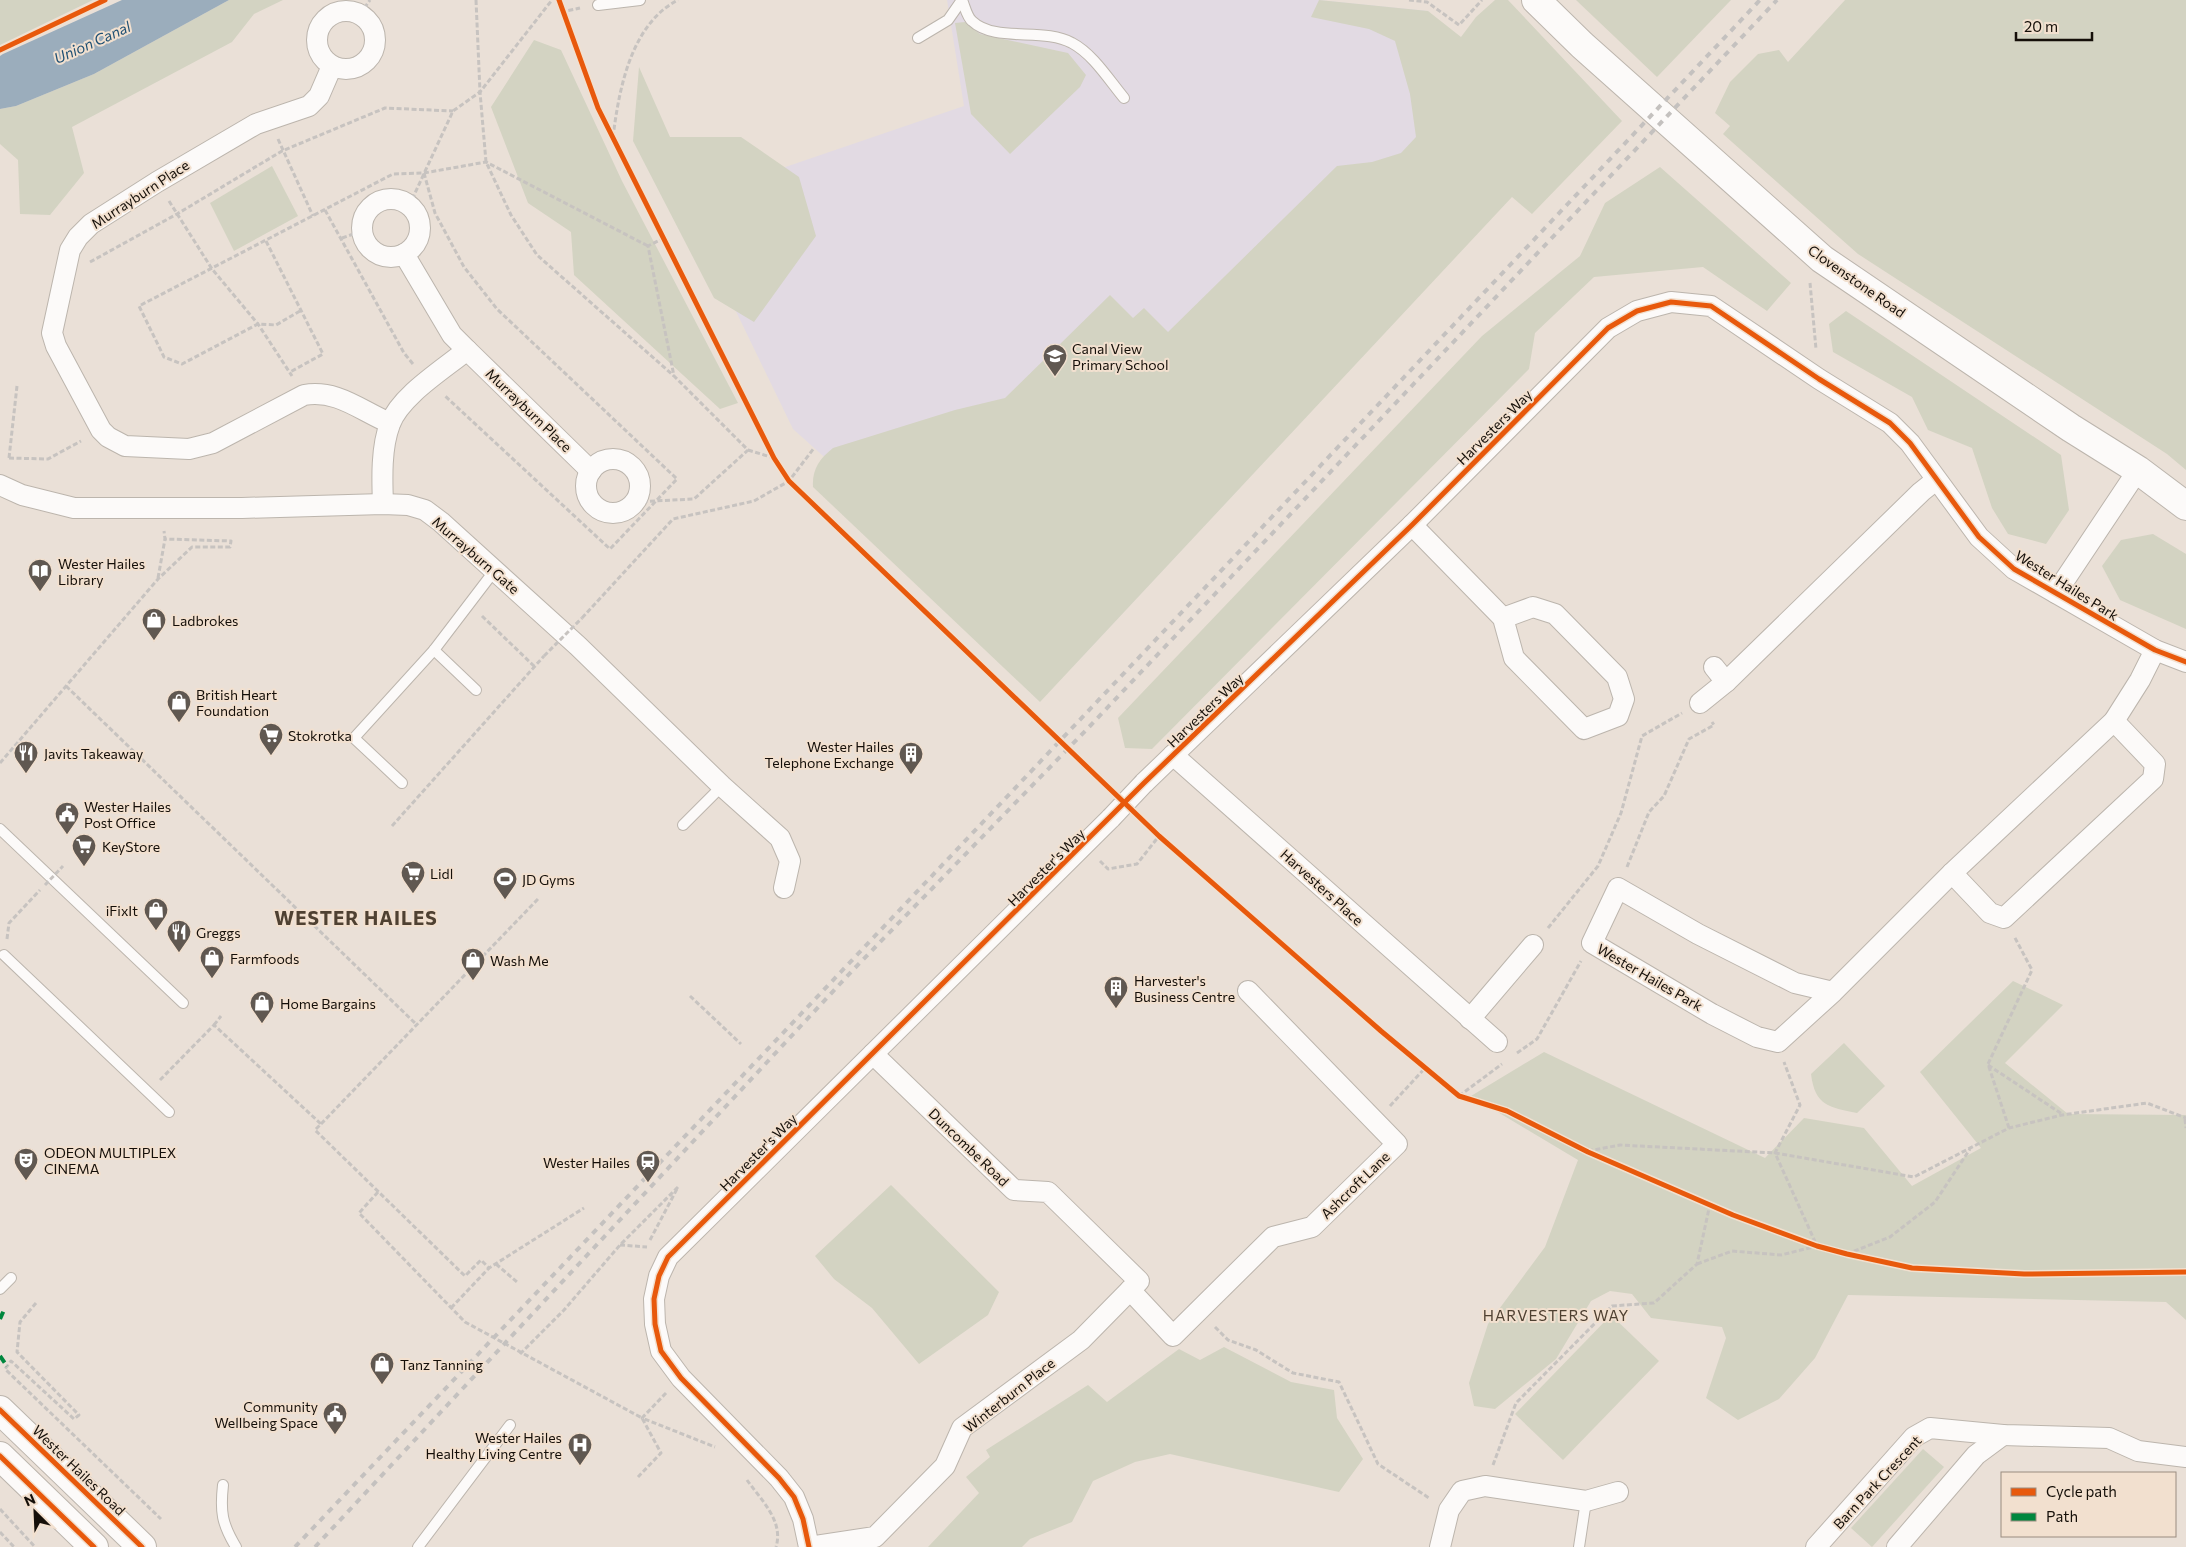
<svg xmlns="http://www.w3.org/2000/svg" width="2186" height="1547" font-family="Commissioner,sans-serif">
<rect width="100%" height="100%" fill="#eae0d7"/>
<polygon fill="#e2dae3" points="947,0 1318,0 1428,11 1512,196 1079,660 918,541 793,429 683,202 964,106"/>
<g fill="#d3d3c2">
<polygon points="0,0 93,0 0,45"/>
<polygon points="229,0 283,0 254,14 232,42 72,127 84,173 50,215 20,214 18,160 0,144 0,109 16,106 94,74"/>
<path d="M1319,0L1428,11L1461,37L1476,17L1495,0H1508L1622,121L1532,214L1512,197L1040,702L813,487C812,470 819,459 833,448L955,410L1005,398L1110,295L1133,318L1144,308L1168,332L1337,166L1372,162L1401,153L1416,137L1410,94L1395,41L1369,29L1311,17Z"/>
<polygon points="1576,0 1731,0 1657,77"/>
<polygon points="1845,0 2186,0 2186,470 2167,454 1858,254 1723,134 1730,126 1715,113 1730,82 1758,54 1779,50 1788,62"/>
<polygon points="965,22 980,34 1068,53 1086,75 1080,87 1010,154 971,114 955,23"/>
<polygon points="534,40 561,50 622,181 738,403 720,409 574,275 571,232 528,203 491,107"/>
<polygon points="639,67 670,137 741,137 799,177 816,236 754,322 714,298 633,141"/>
<polygon points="272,166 298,216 234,251 210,203"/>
<polygon points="1660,167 1791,283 1767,311 1703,267 1594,277 1535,333 1529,369 1152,749 1125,748 1118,718 1482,336 1580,256 1605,203"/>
<polygon points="1846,311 2061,455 2069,510 2046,544 2008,534 1992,508 1972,448 1928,430 1912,397 1833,352 1829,324"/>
<polygon points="2153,534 2186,554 2186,629 2120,600 2102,566 2121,540"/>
<polygon points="2013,981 2063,1005 2005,1063 2068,1114 2186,1115 2186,1320 2166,1302 1848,1295 1815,1358 1779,1399 1738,1420 1706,1398 1726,1338 1722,1327 1651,1318 1632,1294 1610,1291 1591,1301 1556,1359 1495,1409 1474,1406 1469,1383 1488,1324 1545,1247 1578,1160 1471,1096 1544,1052 1765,1158 1804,1118 1864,1128 1912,1186 1981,1148 1920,1072"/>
<path d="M1844,1043L1885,1086L1857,1113C1829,1107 1815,1106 1811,1074Z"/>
<polygon points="891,1185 999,1292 988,1315 919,1364 872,1308 834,1279 815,1256"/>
<polygon points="1611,1315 1659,1361 1563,1460 1515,1414"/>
<polygon points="1224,1347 1291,1382 1334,1390 1337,1418 1363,1459 1339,1492 1170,1454 1135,1462 1093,1481 1072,1522 1030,1539 1022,1547 928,1547 979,1493 966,1477 990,1457 986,1450 1088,1385 1107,1402 1179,1349 1200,1360"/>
<polygon points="1923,1449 1944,1467 1872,1547 1851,1528"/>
</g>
<polygon fill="#9badbc" points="122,0 229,0 94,74 16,106 0,109 0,56 3,54"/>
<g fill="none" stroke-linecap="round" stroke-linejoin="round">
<defs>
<g id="lane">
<path d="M962,0C965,7 967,17 972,21C995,43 1044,27 1072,43C1093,54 1109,80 1124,98"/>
<polyline points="598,5 640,0"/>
<polyline points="918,38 948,20 962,0"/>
<polyline points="434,650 476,690"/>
<polyline points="402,783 354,738 434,650 495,570"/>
<polyline points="683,825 722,786"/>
<polyline points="0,829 183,1003"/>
<polyline points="4,955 169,1112"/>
<polyline points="0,1289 11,1278"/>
<path d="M223,1485C220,1512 222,1524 236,1547"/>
<polyline points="418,1547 510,1425"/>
<polyline points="1579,1547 1586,1501"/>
</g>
<g id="street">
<circle cx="346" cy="40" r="29"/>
<path d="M332,66L319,96L309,106L256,124L157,182L91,224L78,237L70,250L52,333L56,346L101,430L108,437L125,446L189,449L213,443L304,395C337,389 361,411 390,423"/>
<circle cx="391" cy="228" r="29"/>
<polyline points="404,254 452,335 467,350"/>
<circle cx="613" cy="486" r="27"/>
<polyline points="0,485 22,495 74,508 242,508 383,504 408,505 425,510 441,522 578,646 722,786 780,838 790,861 784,888"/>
<path d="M383,504C382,479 381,447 390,424C400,396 444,369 467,350L591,471"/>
<polyline points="1412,525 1503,618 1514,658 1584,729 1618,716 1624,699 1617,677 1555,614 1533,607 1503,618"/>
<polyline points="2056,593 2138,470"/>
<polyline points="1714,667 1726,682"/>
<polyline points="1700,703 1726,682 1921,492 1936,480"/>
<polyline points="1173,755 1497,1042"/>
<polyline points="1144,783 1412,525 1608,328 1637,311 1671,302 1711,306 1819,379 1890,423 1910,443 1979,537 2014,569 2155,650 2186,662"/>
<polyline points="1952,873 1990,913 2004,918 2153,779 2155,764 2114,721"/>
<polyline points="1833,992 1795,983 1698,934 1618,888 1592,943 1712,1014 1757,1037 1778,1042 1833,992 1952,873 2114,721 2140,680 2155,650"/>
<polyline points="1470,1019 1533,945"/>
<polyline points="1130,1290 1173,1336 1273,1237 1312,1227 1397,1144 1248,991"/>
<polyline points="809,1547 803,1519 794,1497 779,1478 681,1378 661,1351 655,1324 654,1299 659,1276 668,1257 1111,818"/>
<polyline points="809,1547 875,1537 945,1466 962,1428 1081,1340 1139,1281 1048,1192 1014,1190 873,1054"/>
<polyline points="1440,1547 1449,1510 1462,1491 1485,1486 1586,1501 1618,1492"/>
<polyline points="1816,1547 1914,1437 1930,1428 2003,1435 2109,1438 2138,1451 2186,1457"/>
<polyline points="1897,1547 1976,1455 2003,1435"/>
</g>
<g id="secondary">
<polyline points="1536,0 1582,45 1822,259 2071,428 2138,470 2186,506"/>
<polyline points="0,1410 142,1547"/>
<polyline points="0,1456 94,1547"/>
</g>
</defs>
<use href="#lane" stroke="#bcb5ad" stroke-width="12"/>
<use href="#street" stroke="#bcb5ad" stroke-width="22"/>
<use href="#secondary" stroke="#bcb5ad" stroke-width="30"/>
<g stroke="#c7c3c0" stroke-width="3" stroke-dasharray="5 2.5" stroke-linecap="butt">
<polyline points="476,0 480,92 486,162 511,215 537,255 674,376"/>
<polyline points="559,0 598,108 774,458 789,481 1108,787"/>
<polyline points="1409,0 1427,2 1459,25 1482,0"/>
<polyline points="561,12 580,8"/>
<polyline points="360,14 370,0"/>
<path d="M613,137C619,89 631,24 678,0"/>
<polyline points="278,139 313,216"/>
<polyline points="424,173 435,213 464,267 497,309 677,479 610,549 444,395"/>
<polyline points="169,201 212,269 258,324 292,376"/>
<polyline points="409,206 453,111 480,92 552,0"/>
<polyline points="325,210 404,353 413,364"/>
<polyline points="342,238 362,231"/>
<polyline points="266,241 323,354 290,372"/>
<polyline points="90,262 177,214 282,151 385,108 453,111"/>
<polyline points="1810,283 1816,349"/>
<polyline points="300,311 276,325 258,324 182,364 164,357 139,306 393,174 424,173 486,162 648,246"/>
<polyline points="748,450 774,458"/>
<polyline points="9,458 48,459 81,441"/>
<polyline points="9,458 17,386"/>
<polyline points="635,502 694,499 748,450 674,376 648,246 664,238"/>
<polyline points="158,578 165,539"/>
<polyline points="482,616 535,667"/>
<polyline points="582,618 673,519 754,501 789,481 814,448"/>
<polyline points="66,686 417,1025"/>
<polyline points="0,763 158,579 192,547 230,547 231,541 165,539 164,531"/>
<polyline points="1140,818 1381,1031 1459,1096 1507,1111 1588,1152 1733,1215 1817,1246 1847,1254 1912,1268 2024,1274 2186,1272"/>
<polyline points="392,826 544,656"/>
<polyline points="1100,861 1108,869 1137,864 1159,836"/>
<polyline points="1627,867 1649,812 1664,796 1689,739 1714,725 1712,722"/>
<polyline points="1548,928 1598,866 1621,813 1642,736 1682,713"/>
<polyline points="7,939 9,923 40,890"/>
<polyline points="690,996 741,1044"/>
<polyline points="214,1025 221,1016"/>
<polyline points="1517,1053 1537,1039 1581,961"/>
<polyline points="1988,1065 2062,1114"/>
<polyline points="160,1080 214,1025 321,1124 315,1130 465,1276 481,1260 489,1268 584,1208"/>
<polyline points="1459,1096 1502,1064"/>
<polyline points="1390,1106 1425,1068"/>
<polyline points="2185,1119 2186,1128"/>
<polyline points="321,1124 538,899"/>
<polyline points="2009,1128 1988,1064 2032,970 2014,936"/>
<polyline points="1588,1151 1620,1145 1775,1153 1914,1177 2009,1128 2062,1115 2147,1103 2186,1118"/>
<polyline points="378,1192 359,1213 465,1322 642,1418 661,1453 638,1477"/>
<polyline points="620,1245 647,1247"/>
<polyline points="1847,1254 1890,1237 1935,1202 1970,1149"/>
<polyline points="496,1264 517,1282"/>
<polyline points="1697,1264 1732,1251 1781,1255 1817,1246 1775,1153 1800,1105 1784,1062"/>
<polyline points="36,1303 20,1322 17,1352 79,1415 74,1419 11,1361 5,1369 161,1519"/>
<polyline points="451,1308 489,1268"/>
<polyline points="1215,1327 1228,1340 1256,1350 1293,1373 1339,1382 1378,1464 1429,1498"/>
<polyline points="520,1354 564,1310 620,1245 678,1187 650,1240"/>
<polyline points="666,1393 642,1418 715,1447"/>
<polyline points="1493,1465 1516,1403 1612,1306 1654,1303 1697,1264 1710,1204"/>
<path d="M747,1480C761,1500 784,1521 776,1547"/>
<polyline points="0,1509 35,1547"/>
<polyline points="0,1532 14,1547"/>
</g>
<use href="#lane" stroke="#fcfaf9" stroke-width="10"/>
<use href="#street" stroke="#fcfaf9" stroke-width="20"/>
<use href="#secondary" stroke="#fcfaf9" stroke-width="28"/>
<g stroke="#c4c1bf" stroke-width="4" stroke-dasharray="6 6" stroke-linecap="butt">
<path d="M295,1547C784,1032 1273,517 1760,0"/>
<polyline points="315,1547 852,971 1090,726 1777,0"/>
</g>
<defs>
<polyline id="street-bridge" points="1111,818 1144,783"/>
</defs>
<use href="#street-bridge" stroke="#bcb5ad" stroke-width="22" stroke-linecap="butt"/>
<g stroke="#c7c3c0" stroke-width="3" stroke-dasharray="5 2.5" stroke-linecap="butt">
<polyline points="544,656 582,618"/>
<polyline points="45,885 63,866"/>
</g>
<use href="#street-bridge" stroke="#fcfaf9" stroke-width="20"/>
<g stroke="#00873e" stroke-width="4" stroke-dasharray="8 4" stroke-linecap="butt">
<polyline points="0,1319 4,1310"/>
<polyline points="0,1356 7,1366"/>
</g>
<defs>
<g id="cycleway">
<polyline points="559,0 598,108 774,458 789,481 1159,836 1381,1031 1459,1096 1507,1111 1588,1152 1733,1215 1817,1246 1847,1254 1912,1268 2024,1274 2186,1272"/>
<polyline points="0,50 105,0"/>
<polyline points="0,1410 142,1547"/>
<polyline points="0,1456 94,1547"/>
<polyline points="809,1547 803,1519 794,1497 779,1478 681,1378 661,1351 655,1324 654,1299 659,1276 668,1257 1144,783 1412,525 1608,328 1637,311 1671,302 1711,306 1819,379 1890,423 1910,443 1979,537 2014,569 2155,650 2186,662"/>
</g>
</defs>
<use href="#cycleway" stroke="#f2e0cf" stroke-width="8"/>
<use href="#cycleway" stroke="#e8590c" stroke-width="5"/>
</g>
<defs>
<symbol id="school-pin" viewBox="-11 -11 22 30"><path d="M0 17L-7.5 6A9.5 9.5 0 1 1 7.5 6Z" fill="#605851" stroke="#f2e0cf"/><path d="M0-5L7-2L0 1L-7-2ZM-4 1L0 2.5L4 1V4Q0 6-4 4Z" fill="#fff"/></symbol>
<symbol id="library-pin" viewBox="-11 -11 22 30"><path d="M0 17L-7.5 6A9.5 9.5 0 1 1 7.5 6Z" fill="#605851" stroke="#f2e0cf"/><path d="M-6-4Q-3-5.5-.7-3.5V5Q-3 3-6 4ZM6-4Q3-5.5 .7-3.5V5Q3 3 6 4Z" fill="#fff"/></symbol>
<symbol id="shop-pin" viewBox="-11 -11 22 30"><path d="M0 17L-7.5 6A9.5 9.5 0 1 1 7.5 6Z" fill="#605851" stroke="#f2e0cf"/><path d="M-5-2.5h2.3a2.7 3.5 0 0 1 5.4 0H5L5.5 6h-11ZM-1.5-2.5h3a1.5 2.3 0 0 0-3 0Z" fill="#fff"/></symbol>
<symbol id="supermarket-pin" viewBox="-11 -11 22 30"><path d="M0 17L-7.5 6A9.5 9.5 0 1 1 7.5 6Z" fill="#605851" stroke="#f2e0cf"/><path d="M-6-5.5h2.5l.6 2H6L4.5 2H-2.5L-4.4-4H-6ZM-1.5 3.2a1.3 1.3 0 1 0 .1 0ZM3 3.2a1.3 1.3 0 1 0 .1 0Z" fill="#fff"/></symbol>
<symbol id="restaurant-pin" viewBox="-11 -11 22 30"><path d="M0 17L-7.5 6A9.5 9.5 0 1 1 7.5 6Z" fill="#605851" stroke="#f2e0cf"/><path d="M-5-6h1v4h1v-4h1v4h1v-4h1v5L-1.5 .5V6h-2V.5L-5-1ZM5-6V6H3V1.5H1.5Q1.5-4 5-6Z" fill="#fff"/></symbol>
<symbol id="building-pin" viewBox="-11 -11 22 30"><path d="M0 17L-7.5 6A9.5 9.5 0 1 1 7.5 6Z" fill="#605851" stroke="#f2e0cf"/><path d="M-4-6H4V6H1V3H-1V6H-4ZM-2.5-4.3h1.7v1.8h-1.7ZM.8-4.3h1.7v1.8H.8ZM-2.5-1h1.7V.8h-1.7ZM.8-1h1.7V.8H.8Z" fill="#fff"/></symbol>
<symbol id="civic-pin" viewBox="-11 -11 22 30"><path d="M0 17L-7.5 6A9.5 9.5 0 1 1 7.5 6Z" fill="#605851" stroke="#f2e0cf"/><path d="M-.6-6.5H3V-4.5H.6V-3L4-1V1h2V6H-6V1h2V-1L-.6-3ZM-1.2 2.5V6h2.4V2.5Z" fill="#fff"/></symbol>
<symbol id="stadium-pin" viewBox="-11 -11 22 30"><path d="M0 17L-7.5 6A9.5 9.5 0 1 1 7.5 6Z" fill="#605851" stroke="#f2e0cf"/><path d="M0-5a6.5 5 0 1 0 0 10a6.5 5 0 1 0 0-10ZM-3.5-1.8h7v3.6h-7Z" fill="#fff"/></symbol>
<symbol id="theatre-pin" viewBox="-11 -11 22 30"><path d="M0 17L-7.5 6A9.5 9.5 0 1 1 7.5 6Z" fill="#605851" stroke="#f2e0cf"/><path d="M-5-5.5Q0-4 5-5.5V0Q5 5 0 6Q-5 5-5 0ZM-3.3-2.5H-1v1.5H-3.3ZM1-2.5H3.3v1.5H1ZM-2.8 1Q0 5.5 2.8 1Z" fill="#fff"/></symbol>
<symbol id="station-pin" viewBox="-11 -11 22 30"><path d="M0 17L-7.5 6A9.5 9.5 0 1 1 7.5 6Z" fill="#605851" stroke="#f2e0cf"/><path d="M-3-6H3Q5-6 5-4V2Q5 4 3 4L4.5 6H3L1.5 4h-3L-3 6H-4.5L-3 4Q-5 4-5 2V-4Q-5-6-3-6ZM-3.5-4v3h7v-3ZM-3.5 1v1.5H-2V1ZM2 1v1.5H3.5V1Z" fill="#fff"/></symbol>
<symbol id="hospital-pin" viewBox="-11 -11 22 30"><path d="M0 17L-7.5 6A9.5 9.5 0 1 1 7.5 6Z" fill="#605851" stroke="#f2e0cf"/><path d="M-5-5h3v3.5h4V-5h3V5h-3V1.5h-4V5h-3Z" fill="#fff"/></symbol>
</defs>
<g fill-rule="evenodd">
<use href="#school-pin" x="1041" y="342" width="28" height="38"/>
<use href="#library-pin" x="26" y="557" width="28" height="38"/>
<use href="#shop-pin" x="140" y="606" width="28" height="38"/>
<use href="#shop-pin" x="165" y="688" width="28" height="38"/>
<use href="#supermarket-pin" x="257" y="721" width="28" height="38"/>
<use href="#restaurant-pin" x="12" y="739" width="28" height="38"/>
<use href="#building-pin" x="897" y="740" width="28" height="38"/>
<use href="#civic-pin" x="53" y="800" width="28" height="38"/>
<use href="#supermarket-pin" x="70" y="832" width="28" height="38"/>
<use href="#supermarket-pin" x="399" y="859" width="28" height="38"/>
<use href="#stadium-pin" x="491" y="865" width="28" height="38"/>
<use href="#shop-pin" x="142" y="896" width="28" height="38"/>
<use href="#restaurant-pin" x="165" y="918" width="28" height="38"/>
<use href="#shop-pin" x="198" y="944" width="28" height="38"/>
<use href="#shop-pin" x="459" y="946" width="28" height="38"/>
<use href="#building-pin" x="1102" y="974" width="28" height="38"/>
<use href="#shop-pin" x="248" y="989" width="28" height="38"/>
<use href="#theatre-pin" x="12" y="1146" width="28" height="38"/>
<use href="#station-pin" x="634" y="1148" width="28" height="38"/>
<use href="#shop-pin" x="368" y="1350" width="28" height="38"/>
<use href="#civic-pin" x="321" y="1400" width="28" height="38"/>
<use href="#hospital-pin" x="566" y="1431" width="28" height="38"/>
</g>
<g text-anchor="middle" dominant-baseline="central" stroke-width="4" stroke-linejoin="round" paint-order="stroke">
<g font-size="14" fill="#150f09" stroke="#f2e0cf">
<text transform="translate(140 194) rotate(-33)">Murrayburn Place</text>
<text transform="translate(1857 281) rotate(35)">Clovenstone Road</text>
<text transform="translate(529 410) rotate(44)">Murrayburn Place</text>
<text transform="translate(1494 427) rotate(-45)">Harvesters Way</text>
<text transform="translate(476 555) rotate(41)">Murrayburn Gate</text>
<text transform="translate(2067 585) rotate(32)">Wester Hailes Park</text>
<text transform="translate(1205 710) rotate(-44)">Harvesters Way</text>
<text transform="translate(1046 867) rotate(-45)">Harvester's Way</text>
<text transform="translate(1322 887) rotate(42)">Harvesters Place</text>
<text transform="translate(1650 977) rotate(30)">Wester Hailes Park</text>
<text transform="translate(969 1147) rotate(44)">Duncombe Road</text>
<text transform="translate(758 1152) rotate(-45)">Harvester's Way</text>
<text transform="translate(1355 1185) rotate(-44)">Ashcroft Lane</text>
<text transform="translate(1009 1395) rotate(-38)">Winterburn Place</text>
<text transform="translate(79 1470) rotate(44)">Wester Hailes Road</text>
<text transform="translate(1877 1482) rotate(-47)">Barn Park Crescent</text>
</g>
<g font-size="14" fill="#150f09" stroke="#f2e0cf" text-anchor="start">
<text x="1072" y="348">Canal View<tspan x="1072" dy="16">Primary School</tspan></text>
<text x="58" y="563">Wester Hailes<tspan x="58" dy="16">Library</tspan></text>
<text x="172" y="620">Ladbrokes</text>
<text x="196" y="694">British Heart<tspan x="196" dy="16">Foundation</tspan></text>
<text x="288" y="735">Stokrotka</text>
<text x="894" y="746" text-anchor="end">Wester Hailes<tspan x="894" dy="16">Telephone Exchange</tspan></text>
<text x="44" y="753">Javits Takeaway</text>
<text x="84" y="806">Wester Hailes<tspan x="84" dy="16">Post Office</tspan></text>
<text x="102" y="846">KeyStore</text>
<text x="430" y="873">Lidl</text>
<text x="522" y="879">JD Gyms</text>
<text x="138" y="910" text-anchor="end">iFixIt</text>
<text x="196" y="932">Greggs</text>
<text x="230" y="958">Farmfoods</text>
<text x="490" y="960">Wash Me</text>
<text x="1134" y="980">Harvester's<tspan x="1134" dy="16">Business Centre</tspan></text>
<text x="280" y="1003">Home Bargains</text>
<text x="44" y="1152">ODEON MULTIPLEX<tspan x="44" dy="16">CINEMA</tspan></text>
<text x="630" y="1162" text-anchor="end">Wester Hailes</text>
<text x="400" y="1364">Tanz Tanning</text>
<text x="318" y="1406" text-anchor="end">Community<tspan x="318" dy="16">Wellbeing Space</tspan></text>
<text x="562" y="1437" text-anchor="end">Wester Hailes<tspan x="562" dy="16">Healthy Living Centre</tspan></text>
</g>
<g font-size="15" font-style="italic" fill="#1e4f73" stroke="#f2e0cf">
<text transform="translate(92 42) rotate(-24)">Union Canal</text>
</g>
<g font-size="15" letter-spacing="1" fill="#4f4132" stroke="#f2e0cf">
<text x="1556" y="1315">HARVESTERS WAY</text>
</g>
<g font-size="19" font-weight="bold" letter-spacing="1" fill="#4f4132" stroke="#f2e0cf">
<text x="356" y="917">WESTER HAILES</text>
</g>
</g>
<rect x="2001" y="1472" width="175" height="65" fill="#f2e0cf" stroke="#9a8c80"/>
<rect x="2011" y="1488" width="25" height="8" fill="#e8590c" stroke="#9a8c80"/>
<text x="2046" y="1497" font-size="15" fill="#150f09">Cycle path</text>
<rect x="2011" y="1513" width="25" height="8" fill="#00873e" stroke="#9a8c80"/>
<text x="2046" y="1522" font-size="15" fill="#150f09">Path</text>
<g transform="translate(35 1512) rotate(336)" stroke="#f2e0cf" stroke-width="4" paint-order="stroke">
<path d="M0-4L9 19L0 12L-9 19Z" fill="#150f09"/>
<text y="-8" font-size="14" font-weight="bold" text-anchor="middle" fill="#150f09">N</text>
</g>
<path d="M2016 32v8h76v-8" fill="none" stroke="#150f09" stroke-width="2.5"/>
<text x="2024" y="32" font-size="15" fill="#150f09" stroke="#f2e0cf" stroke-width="4" paint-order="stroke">20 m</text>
</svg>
